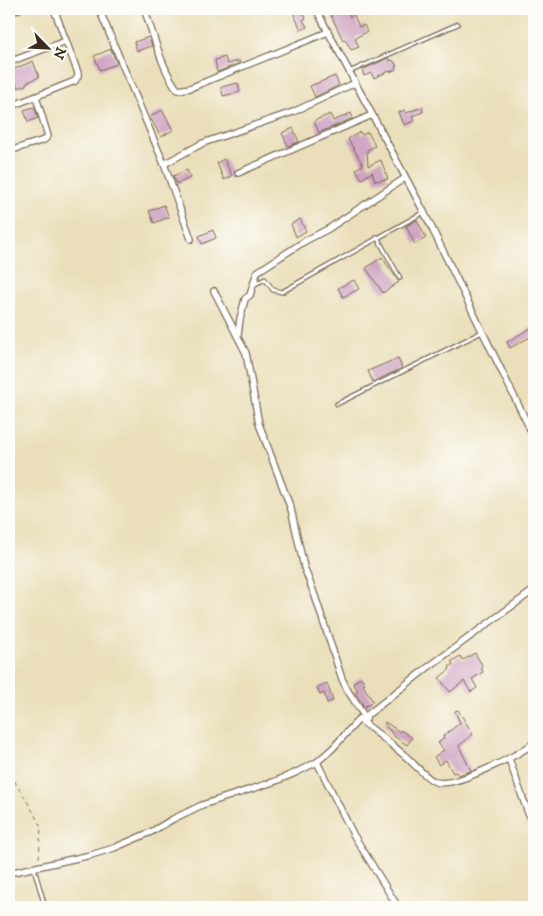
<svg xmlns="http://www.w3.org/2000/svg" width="543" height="916" font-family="'IM FELL DW Pica',serif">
<rect width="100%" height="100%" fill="#fdfcf7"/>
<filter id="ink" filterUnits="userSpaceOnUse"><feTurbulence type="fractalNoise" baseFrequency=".02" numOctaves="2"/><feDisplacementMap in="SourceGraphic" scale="10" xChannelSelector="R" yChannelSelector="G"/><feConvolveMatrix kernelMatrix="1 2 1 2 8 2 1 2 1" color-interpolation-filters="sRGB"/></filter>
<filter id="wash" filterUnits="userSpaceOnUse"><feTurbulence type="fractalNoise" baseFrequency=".0096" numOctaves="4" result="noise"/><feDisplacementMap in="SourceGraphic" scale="20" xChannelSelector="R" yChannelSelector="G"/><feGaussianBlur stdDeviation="1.12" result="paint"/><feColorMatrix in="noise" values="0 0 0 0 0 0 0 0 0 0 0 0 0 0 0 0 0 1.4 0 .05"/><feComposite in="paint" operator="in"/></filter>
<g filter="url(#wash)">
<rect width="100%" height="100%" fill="#eadfba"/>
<g id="blocks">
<g fill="#d0a6c4">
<polygon points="299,9 301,9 306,18 303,20 307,27 301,30 293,12"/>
<polygon points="328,9 347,9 350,17 354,15 359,27 364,25 367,32 355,38 359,47 351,50 345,39 343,40"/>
<polygon points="149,37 152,46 137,51 134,42"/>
<polygon points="111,49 117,64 100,70 94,56"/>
<polygon points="225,57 227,64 239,61 240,63 217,72 215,60"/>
<polygon points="388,58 390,61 393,60 397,66 395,67 396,69 390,72 389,71 374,78 371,73 364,76 362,70"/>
<polygon points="33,61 39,77 26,83 26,85 18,88 12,70"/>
<polygon points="335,76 339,85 315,97 310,86"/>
<polygon points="238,83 240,92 223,96 221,87"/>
<polygon points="34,107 38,118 28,122 24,110"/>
<polygon points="422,107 423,112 412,116 414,121 404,125 399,112 405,110 406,113"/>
<polygon points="162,110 173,130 161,137 150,117"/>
<polygon points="351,113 353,118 319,133 314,121 330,114 333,121"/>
<polygon points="293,128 299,142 288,146 282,133"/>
<polygon points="360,132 362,135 368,132 375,146 367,150 368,166 381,160 388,179 375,181 372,172 362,179 356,169 363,165 348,139"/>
<polygon points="224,159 232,176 224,180 217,163"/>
<polygon points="187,170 190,178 177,184 173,176"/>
<polygon points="164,205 169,217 154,223 149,211"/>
<polygon points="300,219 306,231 296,237 291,224"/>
<polygon points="417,220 426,238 415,244 406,226"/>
<polygon points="213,230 216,238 202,244 199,236"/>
<polygon points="382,257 399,282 383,293 366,268"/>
<polygon points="354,280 359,289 343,297 338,288"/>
<polygon points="534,326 534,335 510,348 507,342"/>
<polygon points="398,358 402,368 373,382 368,371"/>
<polygon points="475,653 482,665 481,667 483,672 472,679 477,688 471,692 464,681 450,692 439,678 450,669 449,667 453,664 451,662 460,656 463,660"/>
<polygon points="361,677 365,684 363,685 373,702 364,707 355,692 358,691 353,683"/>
<polygon points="327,683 333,701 327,703 324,693 320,695 317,688"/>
<polygon points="458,710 473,734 459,746 471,771 458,775 456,772 453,773 446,760 439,765 434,757 444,750 438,743 444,738 443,736 460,723 455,711"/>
<polygon points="385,722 400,732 401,730 412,738 407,745 394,736 384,723"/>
</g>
</g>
</g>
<g filter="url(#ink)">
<use href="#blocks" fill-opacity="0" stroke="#786955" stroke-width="1"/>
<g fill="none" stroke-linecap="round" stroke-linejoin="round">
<defs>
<g id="service">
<polyline points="349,72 458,24"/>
<polyline points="377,237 400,278"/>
<polyline points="255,284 265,279 273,290 282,292 424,212"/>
<polyline points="337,404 482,332"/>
<polyline points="34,868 45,907"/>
<polyline points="30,907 44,903"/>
</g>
<g id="minor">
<polyline points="99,9 164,164 191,239"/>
<path d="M144,9C153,32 162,71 178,90L190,88L328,32"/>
<polyline points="316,9 424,212 534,437"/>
<polyline points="9,13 19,9"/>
<polyline points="9,62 66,41"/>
<polyline points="9,107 75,81 78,76 78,73 54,9"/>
<polyline points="9,151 44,140 48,136 36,97"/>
<polyline points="164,164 203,143 293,112 355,83"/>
<polyline points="238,173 372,115"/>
<polyline points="214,291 246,353 259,424 291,509 304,567 315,596 342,679 348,691 366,719"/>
<polyline points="238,335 240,319 245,299 250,295 257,272 305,241 328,229 405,178"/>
<polyline points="533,653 534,652"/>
<path d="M359,719C374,731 389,742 404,755C413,762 426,779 436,782C455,788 518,755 534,743"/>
<polyline points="509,759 528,813 534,824"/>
<polyline points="317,762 353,834 398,907"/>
<polyline points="9,873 91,855 114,848 151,832 173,819 202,805 276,781 295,773 317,762 333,748 359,719 366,719 366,716 427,668 534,590"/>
</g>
</defs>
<use href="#service" stroke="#786955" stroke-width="5.5"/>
<use href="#minor" stroke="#786955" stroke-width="8"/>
<polyline stroke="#786955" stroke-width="1" stroke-dasharray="4 4" stroke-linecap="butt" points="9,766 16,784 30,806 41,827 39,859"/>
<use href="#service" stroke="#fff" stroke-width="3"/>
<use href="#minor" stroke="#fff" stroke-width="5.5"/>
</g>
</g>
<rect width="543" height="916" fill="none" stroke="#fdfcf7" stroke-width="30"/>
<g transform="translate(48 48) rotate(114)" stroke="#fdfcf7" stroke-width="4" paint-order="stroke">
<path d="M0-4L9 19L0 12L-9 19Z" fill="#3b2a1e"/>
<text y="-8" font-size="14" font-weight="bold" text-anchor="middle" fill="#3b2a1e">N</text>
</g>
</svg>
